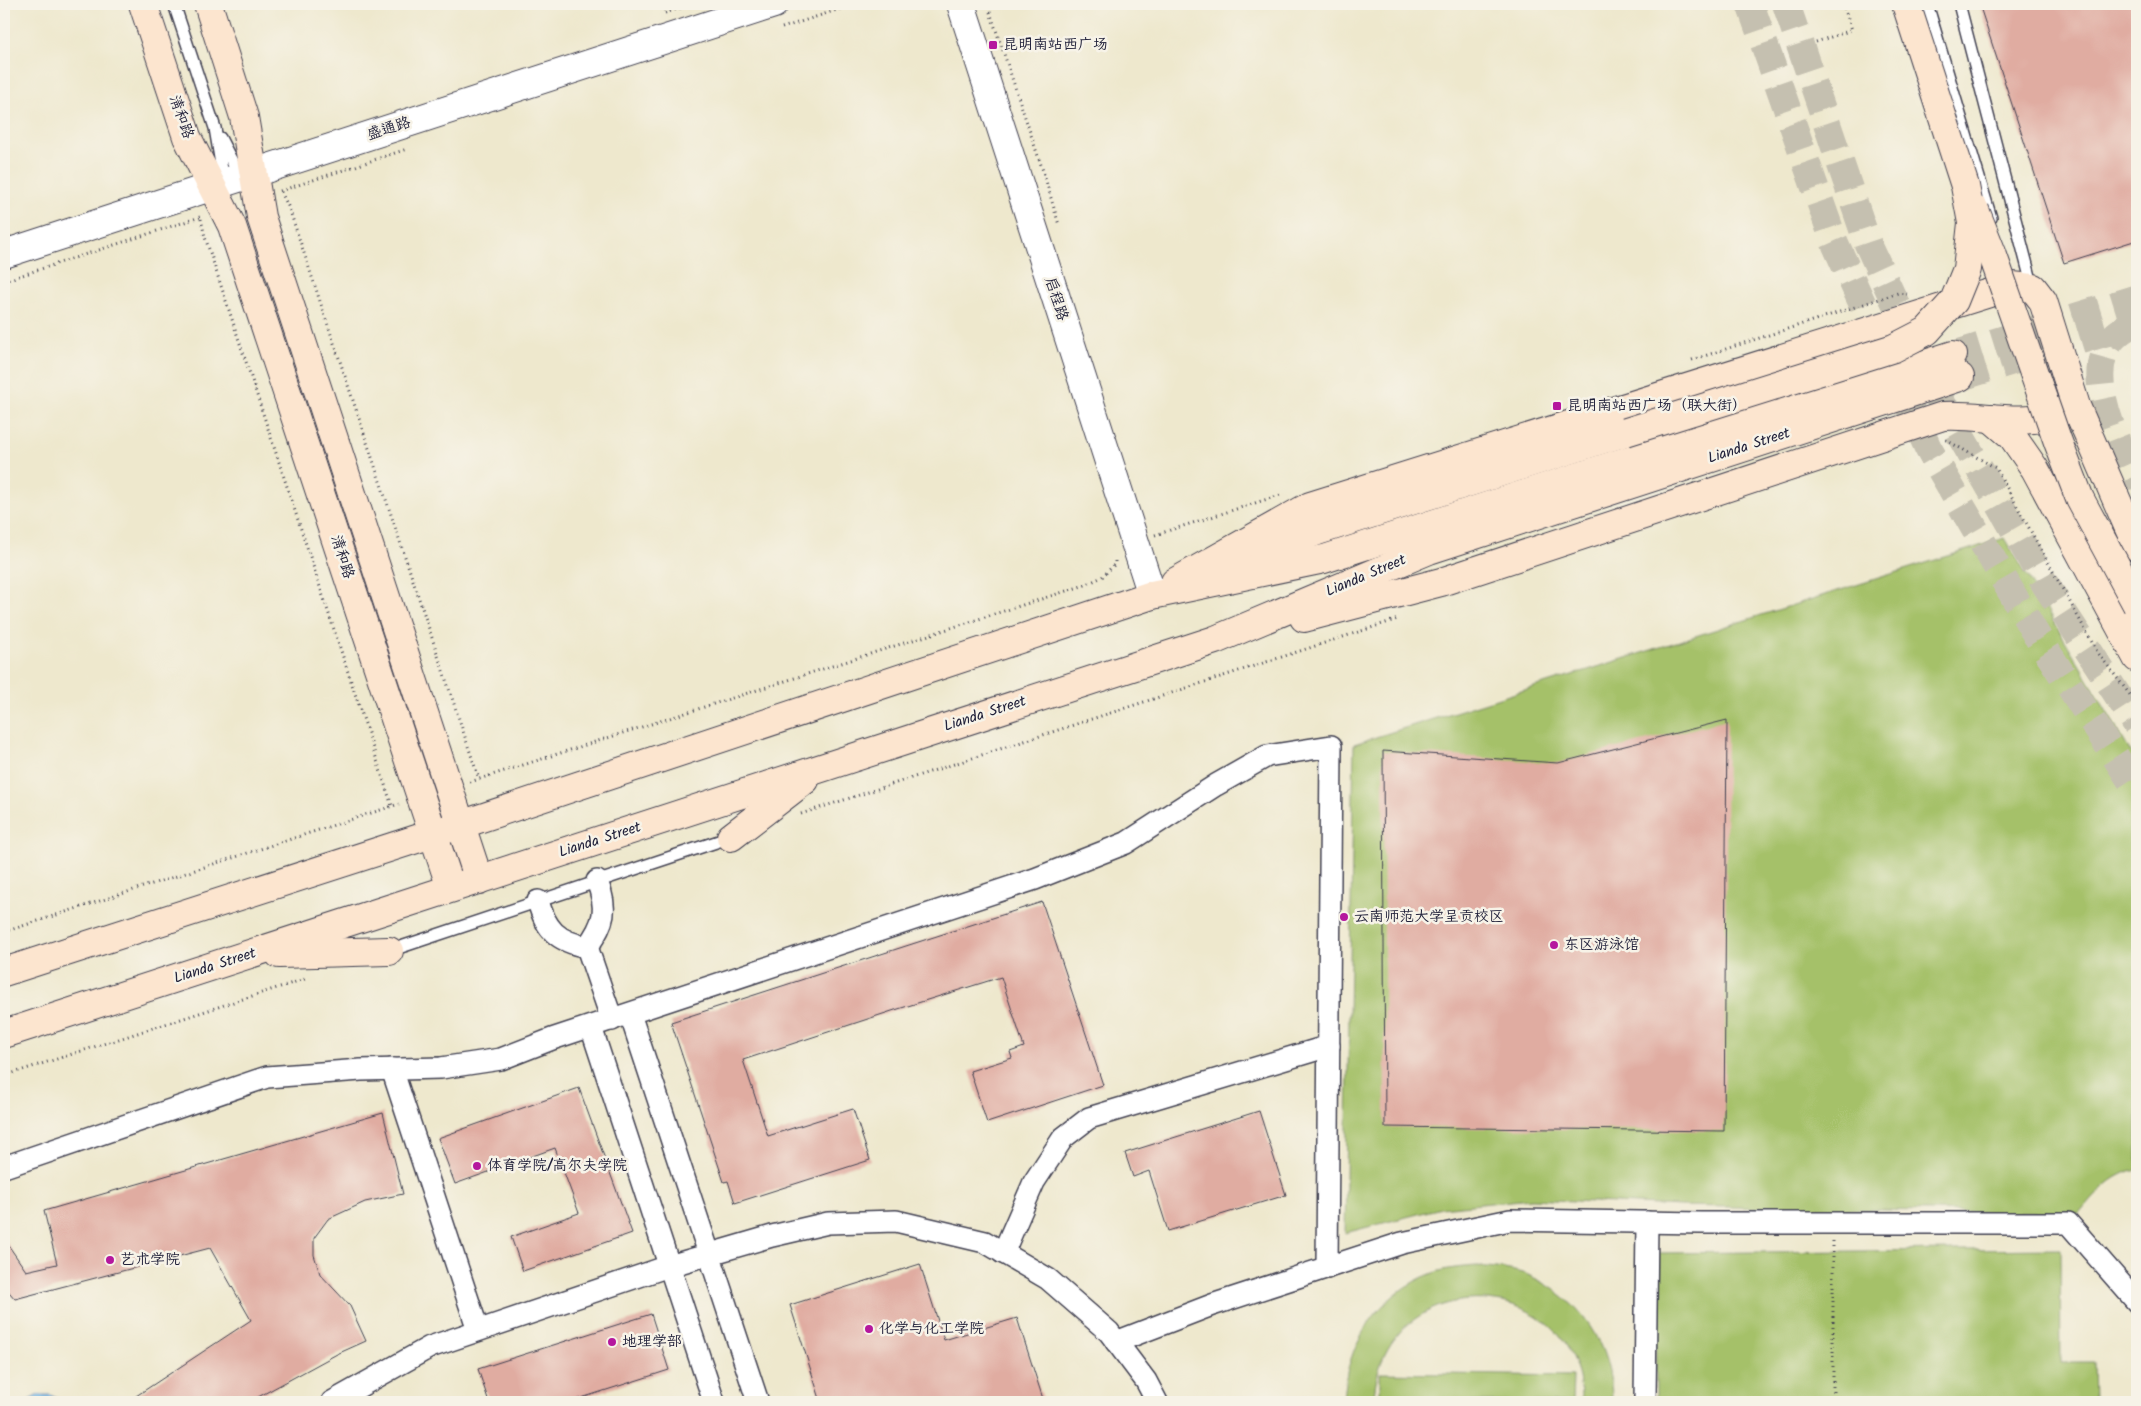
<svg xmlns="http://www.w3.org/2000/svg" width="2141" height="1406" font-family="Kalam,'LXGW WenKai TC',sans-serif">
<rect width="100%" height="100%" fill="#f7f3e8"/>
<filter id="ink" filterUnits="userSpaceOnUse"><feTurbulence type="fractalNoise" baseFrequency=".02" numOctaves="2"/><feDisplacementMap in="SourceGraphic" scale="10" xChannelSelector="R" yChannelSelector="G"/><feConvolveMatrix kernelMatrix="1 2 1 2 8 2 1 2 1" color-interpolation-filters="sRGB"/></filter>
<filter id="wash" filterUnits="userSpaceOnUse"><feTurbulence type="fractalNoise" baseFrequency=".0096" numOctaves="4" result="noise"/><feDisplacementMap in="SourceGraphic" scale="20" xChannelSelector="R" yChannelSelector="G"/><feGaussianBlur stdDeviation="1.12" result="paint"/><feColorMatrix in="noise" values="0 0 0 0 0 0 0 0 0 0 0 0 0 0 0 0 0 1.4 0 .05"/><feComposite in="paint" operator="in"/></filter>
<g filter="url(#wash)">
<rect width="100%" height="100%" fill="#eee8cd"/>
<g fill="#a5c169" stroke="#647252">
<path d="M2005,538L2137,763V1169C2110,1176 2097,1193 2079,1214L1679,1206L1531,1199L1441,1208L1345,1233L1354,744Z"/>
<polygon points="2060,1249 2061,1362 2094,1362 2095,1402 1656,1402 1655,1253"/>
<path d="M1478,1266C1495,1268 1512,1269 1528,1275C1579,1297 1613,1346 1612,1402H1581C1583,1268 1377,1263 1374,1402H1343C1345,1346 1378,1293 1433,1273C1447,1268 1463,1267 1478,1266Z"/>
<polygon points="1380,1373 1573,1376 1572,1402 1380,1402"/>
</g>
<polygon fill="#6fb4e5" stroke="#486b90" points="38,1395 50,1395 66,1402 25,1402"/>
<g id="blocks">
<g fill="#e0aca1">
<polygon points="1979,4 2137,4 2137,240 2064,263"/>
<polygon points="1727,720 1724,1131 1385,1127 1383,751 1558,763"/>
<polygon points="1042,902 1103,1085 987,1123 970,1071 1012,1058 1010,1052 1024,1047 1001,977 895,1010 743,1060 768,1136 853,1109 870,1160 735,1203 728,1181 724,1182 671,1022"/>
<polygon points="579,1088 632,1233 523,1271 511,1237 579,1213 555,1148 455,1184 438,1138"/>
<polygon points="1259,1111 1286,1195 1168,1231 1149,1171 1133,1177 1125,1153"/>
<polygon points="383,1113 403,1194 365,1202 328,1219 314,1238 314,1255 320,1274 350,1306 366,1341 337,1354 249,1402 127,1402 251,1320 210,1248 15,1299 4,1286 4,1239 26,1271 57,1264 44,1211"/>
<polygon points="920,1264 944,1340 1017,1318 1044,1402 821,1402 790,1305"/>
<polygon points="651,1314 669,1370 569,1402 489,1402 478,1369"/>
</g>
</g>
</g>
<g filter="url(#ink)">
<use href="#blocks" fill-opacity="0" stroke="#414051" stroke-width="1"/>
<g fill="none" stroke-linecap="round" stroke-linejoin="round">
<g stroke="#c5c0b0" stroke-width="28" stroke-dasharray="28 14" stroke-linecap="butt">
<path d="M2129,326C2069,357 2119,444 2137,487"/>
<polyline points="1953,355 2137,298"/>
<polyline points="1960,377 2137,323"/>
</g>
<g stroke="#c5c0b0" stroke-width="28" stroke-dasharray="28 14" stroke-linecap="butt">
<polyline points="1750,4 1834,241 1928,448 2035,633 2137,790"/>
<polyline points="1786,4 1868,244 1939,398 2045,584 2137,725"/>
</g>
<defs>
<g id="service">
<polyline points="174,4 215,128 224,182"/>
<polyline points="1927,4 1991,218"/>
<polyline points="1959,4 2033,288"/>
<polyline points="220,138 240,177"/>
<polyline points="389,951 731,837"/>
</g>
<g id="minor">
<path d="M538,901C546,930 557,941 587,947"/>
<polyline points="587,947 612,1020"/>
<path d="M587,947C605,923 608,909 597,881"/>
<polyline points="630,1014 758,1402"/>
<polyline points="591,1027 714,1402"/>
<polyline points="392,1069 478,1330"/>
<polyline points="4,1167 267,1077 361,1070 441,1068 501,1059 552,1039 1035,879 1126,843 1216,785 1267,756 1331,746 1327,1268"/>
<polyline points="1003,1253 1034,1182 1063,1138 1089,1118 1329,1046"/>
<polyline points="1116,1342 1212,1305 1402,1243 1510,1220 1701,1223 2068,1223 2137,1302"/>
<polyline points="332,1402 430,1347 669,1266 772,1236 828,1223 896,1221 985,1242 1048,1279 1109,1332 1146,1381 1157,1402"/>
<polyline points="1645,1402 1647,1222"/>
</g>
<g id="tertiary">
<polyline points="961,4 1152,595"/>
<polyline points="4,254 774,4"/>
</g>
<g id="secondary">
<polyline points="143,4 187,137 232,226 451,888"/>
<polyline points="208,4 244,117 261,217 479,880"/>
<polyline points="1991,418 2012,436 2035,469 2137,658"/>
<polyline points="1245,559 1318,531 1626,432"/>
<polyline points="1175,582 1310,506 2012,286 2033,288 2043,301 2076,406 2137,547"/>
<path d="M1304,618L1441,582L1943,416C1973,414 2003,422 2033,419C2045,418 2059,413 2070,408"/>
<polyline points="731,837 805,780"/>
<polyline points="279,954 389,951"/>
<polyline points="4,972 460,825 1152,595 1324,559 1953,355"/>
<polyline points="4,1034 1215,640 1429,550 1960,377"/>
</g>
</defs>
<use href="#service" stroke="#414051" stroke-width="14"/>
<use href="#minor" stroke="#414051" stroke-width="24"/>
<use href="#tertiary" stroke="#414051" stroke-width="30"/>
<use href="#secondary" stroke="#414051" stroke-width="30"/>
<g stroke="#414051" stroke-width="3" stroke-dasharray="1 4" stroke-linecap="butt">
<polyline points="990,12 1043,171 1059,225"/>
<polyline points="665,13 693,4"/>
<polyline points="782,28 855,4"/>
<polyline points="1816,42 1852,30 1843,4"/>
<polyline points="280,191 407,149"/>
<polyline points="281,192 289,208 479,779"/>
<polyline points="201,219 205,237 392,806"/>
<polyline points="4,281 203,216"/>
<polyline points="1692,360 1898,293 1907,294"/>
<polyline points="1946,440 1996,468 2098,653 2137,704"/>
<polyline points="1155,535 1280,495"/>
<polyline points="470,782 1085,585 1102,577 1115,564 1115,559"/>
<polyline points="801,814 1398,619"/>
<polyline points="4,932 399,804"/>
<polyline points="4,1076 308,978"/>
<polyline points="1833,1241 1833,1402"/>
</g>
<use href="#service" stroke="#fff" stroke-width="11"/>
<use href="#minor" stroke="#fff" stroke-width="21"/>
<use href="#tertiary" stroke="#fff" stroke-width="28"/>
<use href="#secondary" stroke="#fce5cf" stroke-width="28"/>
<defs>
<g id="secondary-bridge">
<polyline points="1975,210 1992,253 2058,442 2080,499 2137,605"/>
<polyline points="1626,432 1894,348 1927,331 1954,301 1967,269 1972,223 1965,186 1906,4"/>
</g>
</defs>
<use href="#secondary-bridge" stroke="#414051" stroke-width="30" stroke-linecap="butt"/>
<use href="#secondary-bridge" stroke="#fce5cf" stroke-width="28"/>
</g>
</g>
<g fill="#b5179e" stroke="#f7f3e8" stroke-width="2">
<rect x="988" y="40" width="10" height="10" rx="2.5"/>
<rect x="1552" y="401" width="10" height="10" rx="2.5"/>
<circle cx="1344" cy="917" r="5"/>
<circle cx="1554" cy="945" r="5"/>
<circle cx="477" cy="1166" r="5"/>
<circle cx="110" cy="1260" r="5"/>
<circle cx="869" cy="1329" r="5"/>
<circle cx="612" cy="1342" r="5"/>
</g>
<g text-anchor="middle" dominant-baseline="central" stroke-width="5" stroke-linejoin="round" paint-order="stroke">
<g font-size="15" fill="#22223b" stroke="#f7f3e8" text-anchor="start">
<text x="1003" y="45">昆明南站西广场</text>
<text x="1567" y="406">昆明南站西广场（联大街）</text>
<text x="1354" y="917">云南师范大学呈贡校区</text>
<text x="1564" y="945">东区游泳馆</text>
<text x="487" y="1166">体育学院/高尔夫学院</text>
<text x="120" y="1260">艺术学院</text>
<text x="879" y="1329">化学与化工学院</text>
<text x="622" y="1342">地理学部</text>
</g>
<g font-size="15" fill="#22223b" stroke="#f7f3e8">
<text transform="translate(181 117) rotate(70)">清和路</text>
<text transform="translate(389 129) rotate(-18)">盛通路</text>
<text transform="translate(1056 299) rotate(72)">启程路</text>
<text transform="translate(1749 446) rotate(-18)">Lianda Street</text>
<text transform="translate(342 557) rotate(72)">清和路</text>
<text transform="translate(1366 576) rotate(-23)">Lianda Street</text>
<text transform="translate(985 714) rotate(-18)">Lianda Street</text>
<text transform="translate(600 840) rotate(-18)">Lianda Street</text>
<text transform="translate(215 966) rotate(-18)">Lianda Street</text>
</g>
</g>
<rect width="2141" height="1406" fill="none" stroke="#f7f3e8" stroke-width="20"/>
</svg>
